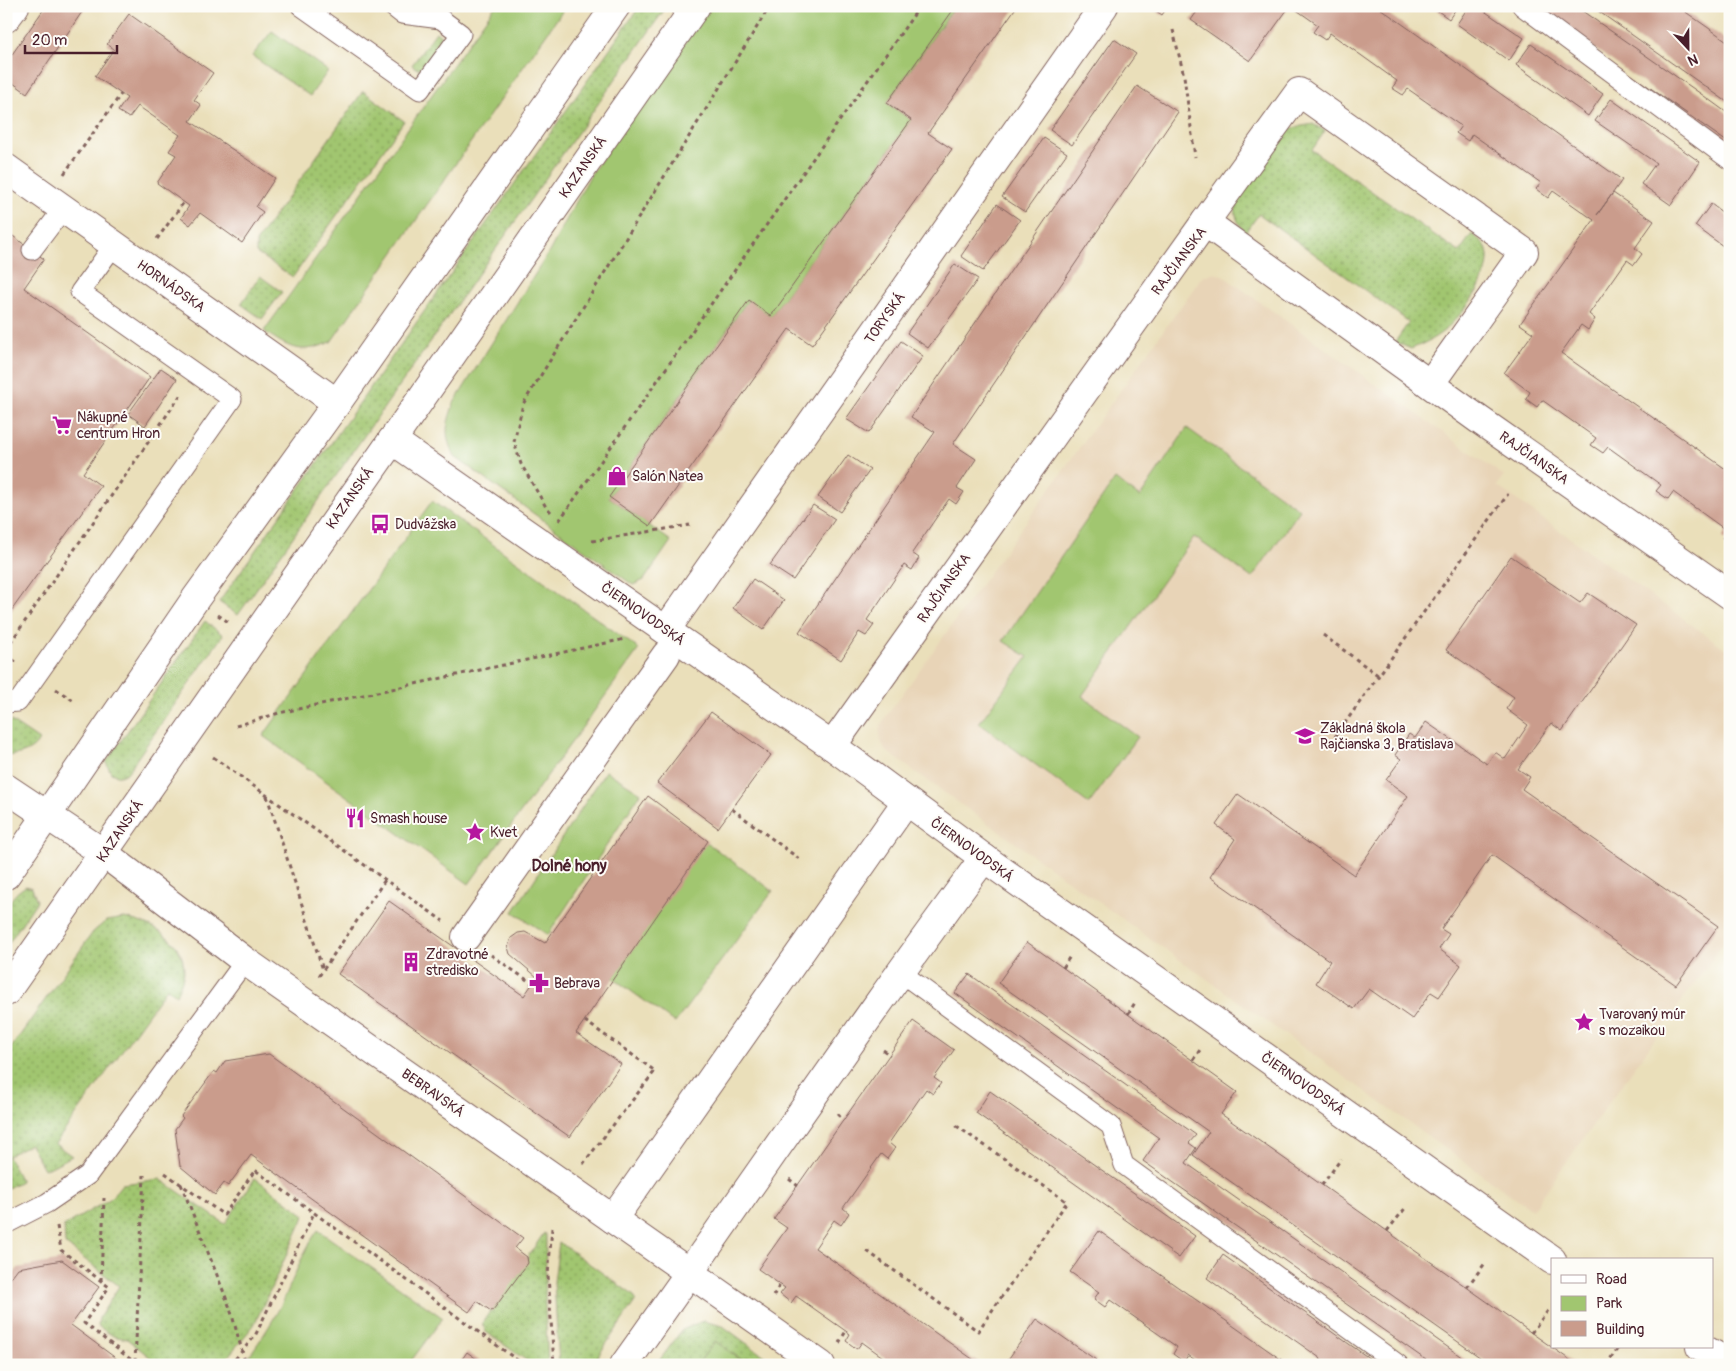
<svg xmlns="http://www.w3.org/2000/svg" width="1736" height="1371" font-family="Pangolin,sans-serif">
<defs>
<pattern id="grass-dots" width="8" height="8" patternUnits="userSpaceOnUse" patternTransform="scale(1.25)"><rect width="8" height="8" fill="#a1c670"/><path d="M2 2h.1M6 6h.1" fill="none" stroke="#85a05c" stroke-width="1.8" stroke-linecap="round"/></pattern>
</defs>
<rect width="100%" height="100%" fill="#fdfcf7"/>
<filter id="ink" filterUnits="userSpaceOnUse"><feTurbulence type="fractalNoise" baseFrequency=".02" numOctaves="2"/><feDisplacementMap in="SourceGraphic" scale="10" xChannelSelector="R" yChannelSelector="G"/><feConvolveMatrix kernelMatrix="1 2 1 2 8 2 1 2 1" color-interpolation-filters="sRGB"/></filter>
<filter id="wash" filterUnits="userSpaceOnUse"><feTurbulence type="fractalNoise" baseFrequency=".0096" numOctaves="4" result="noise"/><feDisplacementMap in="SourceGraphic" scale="20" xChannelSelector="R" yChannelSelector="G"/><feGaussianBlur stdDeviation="1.12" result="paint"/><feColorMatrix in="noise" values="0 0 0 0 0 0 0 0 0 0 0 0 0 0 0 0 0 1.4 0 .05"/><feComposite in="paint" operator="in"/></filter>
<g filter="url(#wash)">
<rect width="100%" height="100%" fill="#eadfba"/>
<polygon fill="#e8d4b7" points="1212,273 1222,275 1504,476 1497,486 1730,652 1730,934 1532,1210 886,751 881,742 879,729 883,721 1202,277"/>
<g fill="url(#grass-dots)" stroke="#76724e">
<polygon points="640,6 667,6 238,615 219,602"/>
<polygon points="436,32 440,35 444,46 427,68 417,69 412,65"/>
<polygon points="363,91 404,121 293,277 256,253 256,242"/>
<path d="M1313,124L1325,131L1312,150L1459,252L1472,234C1475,237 1481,240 1484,244C1501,269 1462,315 1445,330C1434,339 1423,344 1411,349L1395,342L1409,322L1259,214L1245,233C1238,223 1234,216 1236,204C1238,194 1275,137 1283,132C1292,127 1303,126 1313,124Z"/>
<polygon points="260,276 282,292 262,319 241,304"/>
<polygon points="205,621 223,635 127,773 120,776 111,773 106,762"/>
<path d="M11,721L39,740C33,752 19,755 6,756V726Z"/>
<path d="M26,886L32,888L37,901L6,947C6,920 0,902 26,886Z"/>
<path d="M124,918C150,923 184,939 184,970C184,978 179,988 176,995L167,988L55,1144L72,1156L51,1167L44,1169L30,1144L8,1156L21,1181L6,1189V1055L93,932L106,921Z"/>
<polygon points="255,1178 305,1215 254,1325 221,1365 160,1365 127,1339 113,1336 98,1326 99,1318 119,1286 65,1244 64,1226 110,1199 122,1184 160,1179 225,1224"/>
<polygon points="544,1233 546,1236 545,1307 548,1365 533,1365 486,1332 482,1323"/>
<polygon points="559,1242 633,1295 636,1300 592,1365 559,1365 554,1282"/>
<polygon points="703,1321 723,1326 776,1365 749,1365 715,1341 697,1365 656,1365 682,1330"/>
</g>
<g fill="#a1c670" stroke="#76724e">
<path d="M495,6H566L331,342C301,355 290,349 264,331Z"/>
<path d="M711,6H955L887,103L911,120L771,316L748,300L609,497L671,541L644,580L633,585L455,457C443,435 446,426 454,403L549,252L591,174Z"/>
<polygon points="272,31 328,71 310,96 252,56"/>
<polygon points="1187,428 1300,510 1252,578 1194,537 1082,696 1138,737 1089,804 979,723 1028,657 1003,641 1115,479 1140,497"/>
<polygon points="432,501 639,649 469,884 263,736"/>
<polygon points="606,771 641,793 548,935 513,912"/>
<polygon points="706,842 773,891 675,1023 613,978"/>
<path d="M318,1230L443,1318L408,1365H242C257,1346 271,1325 282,1303C294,1279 302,1252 318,1230Z"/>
<polygon points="715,1341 748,1365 697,1365"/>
</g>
<g id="blocks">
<g fill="#ca9c8c">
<polygon points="46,6 86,6 27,93 6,78 6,63"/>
<polygon points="956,6 1017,6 928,133 952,149 812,345 789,329 650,526 609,497 749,300 771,316 911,120 887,103"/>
<polygon points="1149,6 1168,6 1162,15"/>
<polygon points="1201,6 1290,6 1250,61 1191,20"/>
<polygon points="1291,6 1377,6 1622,180 1597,215 1613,193 1654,221 1635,248 1642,254 1634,265 1627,260 1589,314 1595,319 1588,330 1581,325 1561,353 1730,472 1730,543 1722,538 1727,531 1673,492 1668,499 1656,491 1661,485 1608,447 1603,453 1591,445 1596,438 1542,400 1537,407 1526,399 1530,392 1504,373 1533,333 1520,324 1594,220 1553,191 1548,198 1536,189 1541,183 1472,134 1468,141 1456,133 1461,126 1408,89 1403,95 1392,88 1397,81 1330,33 1325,40 1313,32 1318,25"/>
<polygon points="1431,6 1458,6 1449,19"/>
<polygon points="1469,6 1477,6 1524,38 1509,61 1457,24"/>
<polygon points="1534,6 1575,6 1704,96 1730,115 1730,144"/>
<polygon points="1591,6 1677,6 1730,43 1730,104"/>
<polygon points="129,14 213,73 194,100 201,105 190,121 275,178 256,207 263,212 242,243 200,213 190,225 181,218 189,206 157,183 176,155 169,151 180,135 138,106 129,118 118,111 127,98 95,76 114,49 107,44"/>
<polygon points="1114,39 1136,54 1072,145 1050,130"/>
<polygon points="1531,44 1603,94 1588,116 1516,65"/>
<polygon points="1137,86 1178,112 953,444 976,459 957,488 964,492 956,504 949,499 912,553 919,558 912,570 904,565 867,620 874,625 866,636 859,632 841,660 799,632 935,432 911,417"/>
<polygon points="1611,99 1700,162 1671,205 1641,184 1656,163 1595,121"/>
<polygon points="1044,138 1067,153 1025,212 1002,197"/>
<polygon points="997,204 1020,220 983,271 961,256"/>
<polygon points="1711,204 1730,218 1730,251 1695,226"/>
<polygon points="6,231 44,259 24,288 150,377 83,473 101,486 6,618"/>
<polygon points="955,264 978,279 928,348 907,333"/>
<polygon points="901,341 923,356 869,433 846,419"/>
<polygon points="161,368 177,379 145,426 128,414"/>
<polygon points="848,455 870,470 840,512 818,497"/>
<polygon points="813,505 835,519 793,580 770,565"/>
<polygon points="1511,556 1580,603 1588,593 1636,625 1562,731 1551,723 1518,769 1530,777 1522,789 1718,926 1676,985 1492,855 1441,929 1449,934 1439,949 1461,965 1439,997 1431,992 1412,1019 1369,989 1354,1009 1316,983 1330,961 1210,877 1235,839 1216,825 1238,794 1354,875 1408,796 1386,780 1401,759 1395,755 1409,734 1415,738 1426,722 1487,764 1495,752 1505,759 1528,725 1506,709 1514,697 1446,650"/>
<polygon points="753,579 784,600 763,630 733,608"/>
<polygon points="711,712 771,755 718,828 657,783"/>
<polygon points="648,796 708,841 576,1033 621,1064 570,1137 338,974 389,901 524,996 537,977 510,954 508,947 511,938 518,933 525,932 545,943"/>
<polygon points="1027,942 1237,1092 1221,1114 1577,1365 1491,1365 1193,1155 1209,1132 998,983"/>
<polygon points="969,974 1196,1135 1189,1143 1196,1148 1186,1163 1473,1365 1433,1365 1143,1161 1159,1138 955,993"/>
<polygon points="913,1021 954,1050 934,1078 941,1083 933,1094 926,1089 889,1143 895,1148 887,1159 881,1154 843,1208 849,1213 841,1225 834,1220 815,1248 981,1365 894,1365 862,1342 857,1349 846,1341 850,1334 796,1296 791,1303 780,1294 785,1288 758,1269 787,1228 774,1219"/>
<polygon points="269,1054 523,1238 515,1248 527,1257 528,1263 493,1310 491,1311 477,1301 469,1312 251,1155 228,1186 224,1183 215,1195 180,1166 175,1129 183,1118 181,1116 214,1071 217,1073 225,1061"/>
<polygon points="990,1091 1195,1236 1179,1258 976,1113"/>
<polygon points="1099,1231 1165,1278 1289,1365 1202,1365 1188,1355 1184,1362 1173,1354 1177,1347 1110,1300 1105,1307 1094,1299 1099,1292 1070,1272"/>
<polygon points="1223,1255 1366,1356 1378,1365 1330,1365 1236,1299 1207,1278"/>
<polygon points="62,1260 99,1287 71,1325 125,1365 6,1365 6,1284 18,1268"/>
<polygon points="1037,1319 1096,1360 1093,1365 1004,1365"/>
<polygon points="467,1352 485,1365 458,1365"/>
</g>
</g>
</g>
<g filter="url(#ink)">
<use href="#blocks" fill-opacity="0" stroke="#82625d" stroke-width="1"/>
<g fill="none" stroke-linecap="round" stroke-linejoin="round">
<defs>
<g id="lane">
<polyline points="301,6 420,90 461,34 441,19 402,14 392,6"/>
<polyline points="1522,6 1730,160"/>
<polyline points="32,250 63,209"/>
<polyline points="6,703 18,702 232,399 80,292 114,245"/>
<polyline points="900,972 1111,1126 1124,1165 1399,1365"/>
<polyline points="6,1224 47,1203 88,1175 245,961"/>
</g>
<g id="street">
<polyline points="6,18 15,6"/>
<polyline points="6,168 337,403"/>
<polyline points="1205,222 1299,92 1524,252 1430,384"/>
<polyline points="392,440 832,746 984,858 1552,1260"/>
<polyline points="666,630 1104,6"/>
<polyline points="832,746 1205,222 1478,419 1730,595"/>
<polyline points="6,788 105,854 245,961 821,1365"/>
<polyline points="466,937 666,655"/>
<polyline points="613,1219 906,802"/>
<polyline points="1700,1347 1730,1363"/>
<path d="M624,1365C745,1196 860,1024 984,858"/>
</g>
<g id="secondary">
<polyline points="6,875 196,598 337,403 616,6"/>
<polyline points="6,992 696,6"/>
</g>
</defs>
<use href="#lane" stroke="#82625d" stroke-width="21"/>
<use href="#street" stroke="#82625d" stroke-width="30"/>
<use href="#secondary" stroke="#82625d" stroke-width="30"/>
<g stroke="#82625d" stroke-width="3" stroke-dasharray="4 4" stroke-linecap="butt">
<polyline points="1173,30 1184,76 1195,157"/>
<polyline points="64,174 121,94"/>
<polyline points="157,239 184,202"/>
<polyline points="551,512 546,507 521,464 514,442 523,404 770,6"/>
<polyline points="559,521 920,6"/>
<polyline points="592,541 690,525"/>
<polyline points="218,615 230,623"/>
<polyline points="1323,635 1379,676"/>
<polyline points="6,649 182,393"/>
<polyline points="6,655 16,662"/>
<polyline points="56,689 74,701"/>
<polyline points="236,726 279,713 625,639"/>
<polyline points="1335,737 1508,494"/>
<polyline points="213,757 443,921"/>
<polyline points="267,796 323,970"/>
<polyline points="732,809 802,861"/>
<polyline points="491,955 533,984"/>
<polyline points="1063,968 1070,956"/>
<polyline points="319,976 385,880"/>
<polyline points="1128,1014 1136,1001"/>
<polyline points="883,1050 890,1055"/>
<polyline points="1193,1060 1202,1047"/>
<polyline points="837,1114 844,1120"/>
<polyline points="583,1164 655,1071 585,1021"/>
<polyline points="165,1173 224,1215 255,1170 524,1365"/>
<polyline points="789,1179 798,1186"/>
<polyline points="181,1184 230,1308 246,1365"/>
<polyline points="1322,1185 1341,1159"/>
<polyline points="57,1226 61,1250 109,1287 84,1323 138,1365"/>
<polyline points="552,1228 548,1275 554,1365"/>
<polyline points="1387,1231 1407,1206"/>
<polyline points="867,1251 978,1331 1067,1202 955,1125"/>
<polyline points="101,1281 104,1198"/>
<polyline points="1467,1287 1486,1262"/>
<polyline points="773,1296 780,1285"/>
<polyline points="1531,1333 1550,1308"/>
<polyline points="839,1343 846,1331"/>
<polyline points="135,1362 144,1175"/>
<polyline points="230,1365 255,1336 314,1213"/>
<polyline points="1606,1365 1618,1348"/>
</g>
<use href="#lane" stroke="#fff" stroke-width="19"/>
<use href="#street" stroke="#fff" stroke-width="28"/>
<use href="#secondary" stroke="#fff" stroke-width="28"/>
</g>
</g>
<defs>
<symbol id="supermarket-bare" viewBox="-9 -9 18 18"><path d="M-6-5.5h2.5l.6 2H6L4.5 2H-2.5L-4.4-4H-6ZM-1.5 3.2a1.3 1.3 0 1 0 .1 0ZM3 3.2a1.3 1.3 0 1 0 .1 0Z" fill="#b5179e" stroke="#fdfcf7" stroke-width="2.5" paint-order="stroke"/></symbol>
<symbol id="shop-bare" viewBox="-9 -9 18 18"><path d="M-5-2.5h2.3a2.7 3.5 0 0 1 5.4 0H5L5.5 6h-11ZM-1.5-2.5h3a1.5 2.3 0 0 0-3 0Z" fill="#b5179e" stroke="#fdfcf7" stroke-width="2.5" paint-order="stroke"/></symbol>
<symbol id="bus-bare" viewBox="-9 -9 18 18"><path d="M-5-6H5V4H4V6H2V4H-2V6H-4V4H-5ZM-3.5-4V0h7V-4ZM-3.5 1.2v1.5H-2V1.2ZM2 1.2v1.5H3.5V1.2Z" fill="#b5179e" stroke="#fdfcf7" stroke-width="2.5" paint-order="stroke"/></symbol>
<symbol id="school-bare" viewBox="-9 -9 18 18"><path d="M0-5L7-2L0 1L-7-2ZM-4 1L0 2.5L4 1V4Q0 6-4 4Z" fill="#b5179e" stroke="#fdfcf7" stroke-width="2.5" paint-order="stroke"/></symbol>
<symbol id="restaurant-bare" viewBox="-9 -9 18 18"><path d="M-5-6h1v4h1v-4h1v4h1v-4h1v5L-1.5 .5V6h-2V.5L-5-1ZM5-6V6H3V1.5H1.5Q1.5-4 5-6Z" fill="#b5179e" stroke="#fdfcf7" stroke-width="2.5" paint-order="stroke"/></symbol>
<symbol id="sight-bare" viewBox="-9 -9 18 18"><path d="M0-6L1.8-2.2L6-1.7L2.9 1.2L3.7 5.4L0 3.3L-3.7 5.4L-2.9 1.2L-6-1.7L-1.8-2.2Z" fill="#b5179e" stroke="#fdfcf7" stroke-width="2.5" paint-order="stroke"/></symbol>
<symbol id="building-bare" viewBox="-9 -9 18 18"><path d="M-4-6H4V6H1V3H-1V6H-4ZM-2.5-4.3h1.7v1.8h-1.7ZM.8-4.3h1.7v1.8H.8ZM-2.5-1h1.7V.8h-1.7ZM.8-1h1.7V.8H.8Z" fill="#b5179e" stroke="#fdfcf7" stroke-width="2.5" paint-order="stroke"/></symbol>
<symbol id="pharmacy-bare" viewBox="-9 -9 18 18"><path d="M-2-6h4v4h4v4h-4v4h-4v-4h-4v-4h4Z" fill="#b5179e" stroke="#fdfcf7" stroke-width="2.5" paint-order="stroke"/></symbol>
</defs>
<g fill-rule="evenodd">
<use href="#supermarket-bare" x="48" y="411" width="28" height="28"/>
<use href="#shop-bare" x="603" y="462" width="28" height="28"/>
<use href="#bus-bare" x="366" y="510" width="28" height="28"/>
<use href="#school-bare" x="1291" y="722" width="28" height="28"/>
<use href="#restaurant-bare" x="341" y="804" width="28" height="28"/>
<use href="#sight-bare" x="461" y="818" width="28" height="28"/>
<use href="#building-bare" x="397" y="948" width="28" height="28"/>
<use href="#pharmacy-bare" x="525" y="969" width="28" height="28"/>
<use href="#sight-bare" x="1570" y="1008" width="28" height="28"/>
</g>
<g text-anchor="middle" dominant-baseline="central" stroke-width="4" stroke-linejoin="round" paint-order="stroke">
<g font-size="14" fill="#4a1f2b" stroke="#fdfcf7">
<text transform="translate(583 167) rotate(-55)">KAZANSKÁ</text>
<text transform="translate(1179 261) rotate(-53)">RAJČIANSKA</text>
<text transform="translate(171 286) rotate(35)">HORNÁDSKA</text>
<text transform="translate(885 318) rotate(-55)">TORYSKÁ</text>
<text transform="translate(1534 458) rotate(35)">RAJČIANSKA</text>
<text transform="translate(350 498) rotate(-55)">KAZANSKÁ</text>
<text transform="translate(944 588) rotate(-55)">RAJČIANSKA</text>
<text transform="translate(643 614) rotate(35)">ČIERNOVODSKÁ</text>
<text transform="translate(120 831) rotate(-56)">KAZANSKÁ</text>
<text transform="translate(972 850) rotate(36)">ČIERNOVODSKÁ</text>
<text transform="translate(1303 1084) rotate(35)">ČIERNOVODSKÁ</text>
<text transform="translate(433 1093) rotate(35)">BEBRAVSKÁ</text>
</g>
<g font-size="14" fill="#4a1f2b" stroke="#fdfcf7" text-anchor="start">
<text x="77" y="417">Nákupné<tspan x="77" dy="16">centrum Hron</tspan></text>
<text x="632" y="476">Salón Natea</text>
<text x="395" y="524">Dudvážska</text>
<text x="1320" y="728">Základná škola<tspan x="1320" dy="16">Rajčianska 3, Bratislava</tspan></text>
<text x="370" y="818">Smash house</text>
<text x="490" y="832">Kvet</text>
<text x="426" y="954">Zdravotné<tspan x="426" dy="16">stredisko</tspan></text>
<text x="554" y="983">Bebrava</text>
<text x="1599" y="1014">Tvarovaný múr<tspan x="1599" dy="16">s mozaikou</tspan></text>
</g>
<g font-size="16" font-weight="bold" fill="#4a1f2b" stroke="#fdfcf7">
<text x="569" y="866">Dolné hony</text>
</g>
</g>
<rect width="1736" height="1371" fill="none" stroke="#fdfcf7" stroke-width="25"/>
<rect x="1551" y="1258" width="162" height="90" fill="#fdfcf7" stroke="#b5a4a5"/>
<rect x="1561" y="1275" width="25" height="8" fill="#ffffff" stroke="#b5a4a5"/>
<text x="1596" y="1284" font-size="15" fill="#4a1f2b">Road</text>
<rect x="1561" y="1296" width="25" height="15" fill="#a1c670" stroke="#b5a4a5"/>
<text x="1596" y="1308" font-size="15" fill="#4a1f2b">Park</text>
<rect x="1561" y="1321" width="25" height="15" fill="#ca9c8c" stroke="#b5a4a5"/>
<text x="1596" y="1334" font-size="15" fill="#4a1f2b">Building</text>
<g transform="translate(1688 48) rotate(158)" stroke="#fdfcf7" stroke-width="4" paint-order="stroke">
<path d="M0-4L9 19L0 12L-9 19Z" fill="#4a1f2b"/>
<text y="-8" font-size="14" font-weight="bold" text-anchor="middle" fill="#4a1f2b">N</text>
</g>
<path d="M25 45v8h92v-8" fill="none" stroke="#4a1f2b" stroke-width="2.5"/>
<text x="32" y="45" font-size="15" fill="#4a1f2b" stroke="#fdfcf7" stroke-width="4" paint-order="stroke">20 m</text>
</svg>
